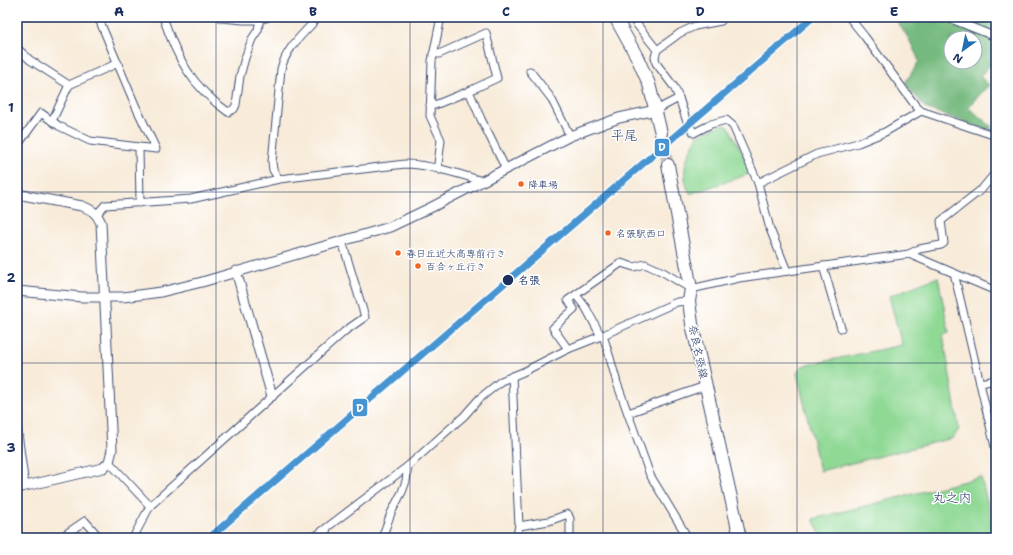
<svg xmlns="http://www.w3.org/2000/svg" width="1013" height="555" font-family="'Shantell Sans','Klee One',sans-serif">
<rect width="100%" height="100%" fill="#fff"/>
<filter id="ink" filterUnits="userSpaceOnUse"><feTurbulence type="fractalNoise" baseFrequency=".025" numOctaves="2"/><feDisplacementMap in="SourceGraphic" scale="8" xChannelSelector="R" yChannelSelector="G"/><feConvolveMatrix kernelMatrix="1 2 1 2 8 2 1 2 1" color-interpolation-filters="sRGB"/></filter>
<filter id="wash" filterUnits="userSpaceOnUse"><feTurbulence type="fractalNoise" baseFrequency=".012" numOctaves="4" result="noise"/><feDisplacementMap in="SourceGraphic" scale="16" xChannelSelector="R" yChannelSelector="G"/><feGaussianBlur stdDeviation="0.9" result="paint"/><feColorMatrix in="noise" values="0 0 0 0 0 0 0 0 0 0 0 0 0 0 0 0 0 1.4 0 .05"/><feComposite in="paint" operator="in"/></filter>
<g filter="url(#wash)">
<rect width="100%" height="100%" fill="#f8ebd9"/>
<g fill="#90d995" stroke="#56847a">
<path d="M723,124L729,127L752,173L690,194C679,171 687,156 698,135Z"/>
<polygon points="938,277 949,333 943,335 959,429 953,438 820,471 797,373 802,366 902,345 889,296"/>
<polygon points="981,477 996,538 822,538 813,519"/>
</g>
<path fill="#74b97e" stroke="#48746e" fill-rule="evenodd" d="M894,17H973L996,26V60L980,76L989,85L968,107L992,127L987,130L925,108L905,83L919,61L909,39ZM951,38H975V62H951Z"/>
</g>
<g filter="url(#ink)">
<g fill="none" stroke-linecap="round" stroke-linejoin="round">
<polyline stroke="#ccc5c0" stroke-width="12" stroke-dasharray="12 6" stroke-linecap="butt" points="661,133 668,165"/>
<defs>
<g id="minor">
<path d="M163,17C177,58 191,86 228,112L234,109L236,105L240,76L245,58L252,39L258,30L260,18"/>
<polyline points="631,17 657,50"/>
<polyline points="849,17 865,37 915,105 921,111 996,136"/>
<polyline points="946,17 996,37"/>
<polyline points="17,48 30,60 69,85"/>
<polyline points="433,54 439,54 486,33 497,78 469,91 481,119 506,169"/>
<polyline points="530,71 551,98 570,136"/>
<polyline points="679,98 686,119 694,133 711,124 726,120 733,126 758,183 770,229 787,271"/>
<polyline points="430,105 435,105 469,91"/>
<polyline points="656,110 679,98 674,87 656,63 655,57 657,50 680,33 695,26 721,21"/>
<polyline points="52,121 69,85 118,63"/>
<polyline points="17,146 41,113 59,126 90,141 156,149 136,107 98,17"/>
<polyline points="139,148 140,203"/>
<polyline points="440,170 438,164 441,140 430,116 432,61 441,17"/>
<path d="M279,179L273,170L272,162L281,69C287,46 304,34 318,17"/>
<polyline points="758,183 817,154 858,143 885,132 921,111"/>
<path d="M97,214L105,205L191,199L279,179L405,164C428,164 460,174 482,181"/>
<polyline points="909,254 996,291"/>
<polyline points="823,266 841,328"/>
<polyline points="954,273 996,451"/>
<polyline points="576,295 586,308 601,336"/>
<polyline points="603,335 610,358 617,383 650,475 688,538"/>
<polyline points="568,349 553,328 574,309 568,300 621,263 634,267 645,264 663,272 691,289 739,278 909,254 919,249 941,245 944,243 941,221 982,189 996,172"/>
<polyline points="512,376 519,526 516,538"/>
<polyline points="980,383 996,380"/>
<polyline points="628,413 705,386"/>
<polyline points="17,426 25,486"/>
<polyline points="109,462 150,506"/>
<polyline points="519,526 549,521 568,514 570,519 570,538"/>
<polyline points="41,538 53,537 60,538 85,521 100,538"/>
<polyline points="133,538 150,506 345,331 365,317 342,241"/>
<polyline points="313,538 408,466 464,416 479,399 501,381 523,372 568,349 601,336 677,302 689,301"/>
<polyline points="324,538 327,528"/>
<polyline points="382,538 391,513 402,492 406,481 408,466"/>
</g>
<g id="tertiary">
<path d="M221,17C235,18 251,21 266,17"/>
<path d="M17,194L82,206C92,210 97,213 101,223L112,450L109,462L103,468L17,488"/>
<polyline points="236,271 272,396"/>
<polyline points="17,291 82,297 123,297 161,292 202,282 390,227 432,207 570,136 619,118 656,110"/>
</g>
<g id="primary">
<polyline points="615,17 637,57 649,84 661,133"/>
<polyline points="668,165 691,289 689,301 692,324 740,538"/>
</g>
</defs>
<use href="#minor" stroke="#3c4b70" stroke-width="9"/>
<use href="#tertiary" stroke="#3c4b70" stroke-width="11"/>
<use href="#primary" stroke="#3c4b70" stroke-width="14"/>
<use href="#minor" stroke="#fff" stroke-width="7"/>
<use href="#tertiary" stroke="#fff" stroke-width="9"/>
<use href="#primary" stroke="#fff" stroke-width="12"/>
<defs>
<polyline id="rail-1" points="209,538 813,17"/>
</defs>
<use href="#rail-1" stroke="#fff" stroke-width="10"/>
<use href="#rail-1" stroke="#4694d1" stroke-width="7"/>
</g>
</g>
<path fill="none" stroke="#1b2f5e" stroke-width="1" stroke-opacity="0.55" d="M216,17V538M410,17V538M603,17V538M797,17V538M17,192H996M17,363H996"/>
<g fill="#f26522" stroke="#fff" stroke-width="1.5">
<circle cx="521" cy="184" r="3.5"/>
<circle cx="608" cy="233" r="3.5"/>
<circle cx="398" cy="253" r="3.5"/>
<circle cx="418" cy="266" r="3.5"/>
</g>
<circle fill="#1b2f5e" stroke="#fff" stroke-width="1.5" cx="508" cy="280" r="6"/>
<g text-anchor="middle" dominant-baseline="central" stroke-width="3" stroke-linejoin="round" paint-order="stroke">
<g font-size="10" fill="#1b2f5e" stroke="#fff" text-anchor="start">
<text x="528" y="184">降車場</text>
<text x="616" y="233">名張駅西口</text>
<text x="406" y="253">春日丘近大高専前行き</text>
<text x="426" y="266">百合ヶ丘行き</text>
</g>
<g font-size="11" font-weight="bold" fill="#1b2f5e" stroke="#fff" text-anchor="start">
<text x="518" y="280">名張</text>
</g>
<g font-size="11" fill="#1b2f5e" stroke="#fff">
<text transform="translate(698 352) rotate(78)">奈良名張線</text>
</g>
<g font-size="13" fill="#1b2f5e" stroke="#fff">
<text x="624" y="135">平尾</text>
<text x="952" y="497">丸之内</text>
</g>
</g>
<g stroke="#fff" stroke-width="1.5">
<rect x="654" y="138" width="16" height="19" rx="4" fill="#4694d1"/>
<rect x="352" y="398" width="16" height="19" rx="4" fill="#4694d1"/>
</g>
<g font-size="11" text-anchor="middle" font-weight="bold" fill="#fff">
<text x="662" y="151">D</text>
<text x="360" y="412">D</text>
</g>
<rect width="1013" height="555" fill="none" stroke="#fff" stroke-width="44"/>
<g transform="translate(963 50) rotate(213)"><circle r="19" fill="#ffffff" stroke="#a4acbf"/>
<path d="M0-3L7 15L0 10L-7 15Z" fill="#1f6fb2"/>
<text y="-6" font-size="11" font-weight="bold" text-anchor="middle" fill="#1b2f5e">N</text>
</g>
<rect x="22" y="22" width="969" height="511" fill="none" stroke="#1b2f5e" stroke-width="1.5"/>
<g font-size="13" text-anchor="middle" font-weight="bold" fill="#1b2f5e">
<text x="119" y="16">A</text>
<text x="313" y="16">B</text>
<text x="506" y="16">C</text>
<text x="700" y="16">D</text>
<text x="894" y="16">E</text>
<text x="11" y="112">1</text>
<text x="11" y="282">2</text>
<text x="11" y="452">3</text>
</g>
</svg>
